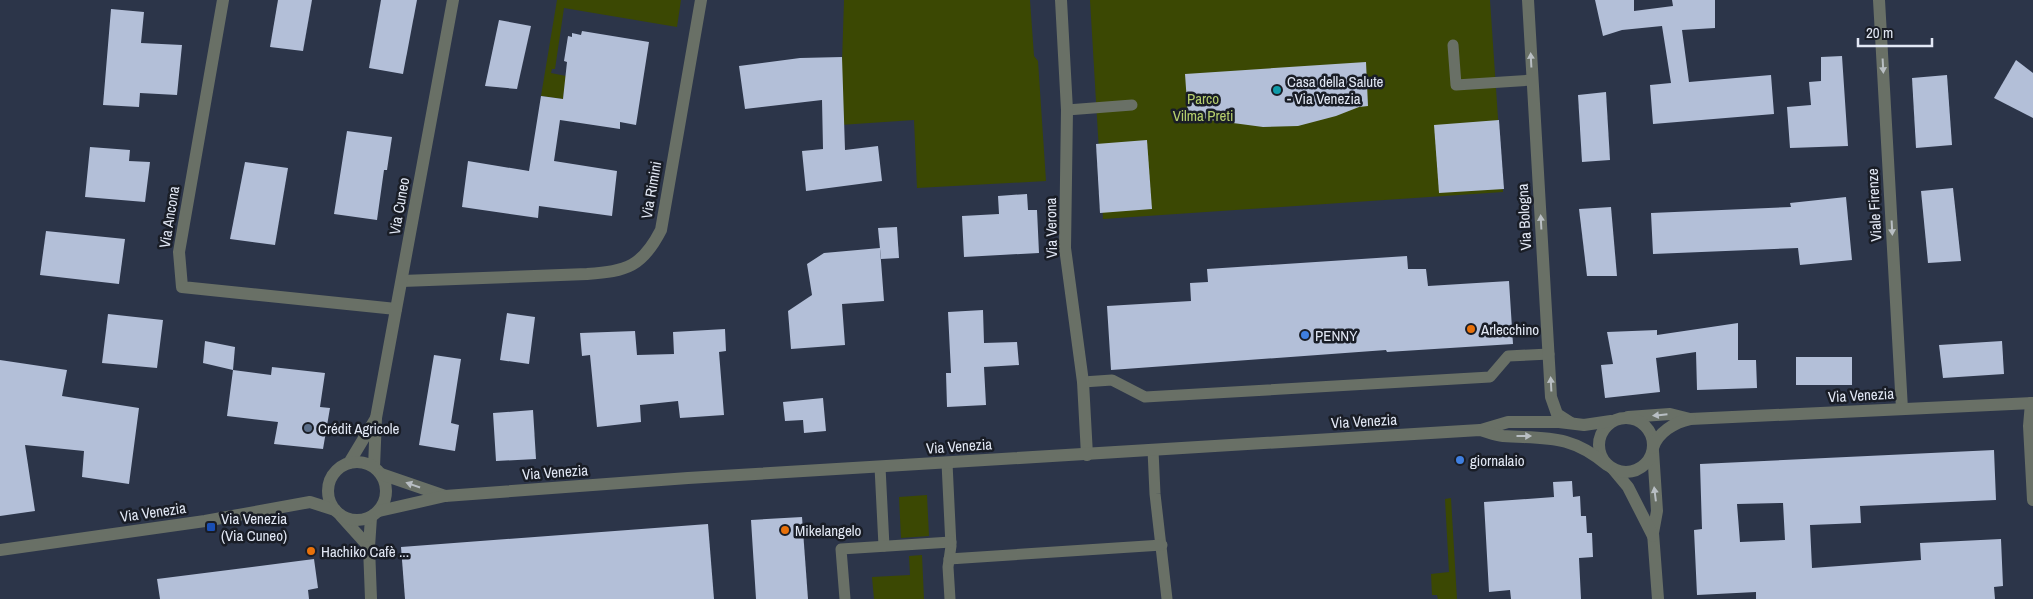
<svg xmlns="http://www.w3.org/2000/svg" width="2033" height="599" font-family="'Archivo Narrow',sans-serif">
<rect width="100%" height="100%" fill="#2c3549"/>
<g fill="#3b4803">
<polygon points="557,0 681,0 677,27 564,8 555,69 552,69 551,73 566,76 563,99 541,96"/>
<polygon points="844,0 1030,0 1034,56 1038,61 1046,181 917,188 914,120 840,125"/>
<polygon points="1090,0 1490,0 1503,192 1103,219"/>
<polygon points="927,495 929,536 901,538 899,497"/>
<polygon points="1451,498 1457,599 1438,599 1437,595 1432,595 1431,574 1449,572 1445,499"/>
<polygon points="922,555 924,599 874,599 872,577 910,575 909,556"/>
</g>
<g fill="#b3bfd8" fill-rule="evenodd">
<polygon points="278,0 312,0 303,51 270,47"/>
<polygon points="381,0 417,0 403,74 369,68"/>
<polygon points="1595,0 1634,0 1634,11 1673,6 1672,0 1715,0 1715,28 1682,30 1689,82 1771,75 1774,114 1653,124 1650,85 1671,83 1662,26 1622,30 1603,36"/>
<polygon points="111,9 144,12 141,43 182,45 177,95 140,93 139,107 103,105"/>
<polygon points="499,20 531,26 517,89 485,86"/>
<polygon points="582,31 649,42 636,125 620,122 620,129 560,120 554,161 617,171 612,216 539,206 538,218 462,207 468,161 529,171 541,96 563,99 567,62 564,61 568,36 572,37 572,33 581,35"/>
<polygon points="1842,56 1848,146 1790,148 1787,107 1811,105 1809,82 1821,81 1821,57"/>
<polygon points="842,57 845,150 878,146 882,181 806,191 802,151 823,149 822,100 745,109 739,66 800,58"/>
<polygon points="2016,60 2033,73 2033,118 1994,98"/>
<polygon points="1366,62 1368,106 1359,107 1336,116 1298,126 1263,127 1188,117 1185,74"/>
<polygon points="1947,75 1952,145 1916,148 1912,78"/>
<polygon points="1606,92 1610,160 1582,162 1578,95"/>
<polygon points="1499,120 1504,189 1439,193 1434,125"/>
<polygon points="347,131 392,137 387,170 384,170 377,220 334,214"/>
<polygon points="1147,140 1152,209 1100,213 1096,144"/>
<polygon points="90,147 130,150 129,161 150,162 145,202 85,197"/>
<polygon points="245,162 288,168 275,245 230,239"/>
<polygon points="1953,188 1961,261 1928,263 1921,191"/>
<polygon points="1027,194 1028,210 1037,210 1039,253 964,257 962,216 999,214 998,196"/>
<polygon points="1846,197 1852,260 1800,265 1798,248 1653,254 1651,213 1791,207 1790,203"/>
<polygon points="1611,207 1617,276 1587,276 1579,209"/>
<polygon points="897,227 899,258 881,259 878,228"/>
<polygon points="46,231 125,239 119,284 40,275"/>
<polygon points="880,248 884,301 842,304 845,345 791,349 788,311 812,295 807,264 824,253"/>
<polygon points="1407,256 1408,269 1426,269 1428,286 1509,281 1513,344 1387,352 1386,350 1111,370 1107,306 1191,301 1190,283 1208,282 1207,269"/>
<polygon points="983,310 984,343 1017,342 1019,365 984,367 986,405 947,407 946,373 951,373 948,312"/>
<polygon points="507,313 535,317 529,364 500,360"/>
<polygon points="108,314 163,320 157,368 102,363"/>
<polygon points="1738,323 1738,360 1756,360 1757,388 1697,390 1696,352 1656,358 1660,392 1605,398 1601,365 1613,364 1607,332 1657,330 1657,335"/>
<polygon points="725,329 726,351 719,352 724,415 680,418 678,401 640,405 641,422 597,427 590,355 582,356 580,333 635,331 637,355 674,354 673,332"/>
<polygon points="205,341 235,347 233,370 203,363"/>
<polygon points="2002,341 2004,374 1943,378 1939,345"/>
<polygon points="434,355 461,359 451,423 459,425 455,451 419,445"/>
<rect x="1796" y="357" width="56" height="28"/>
<polygon points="0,360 67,370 62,396 139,408 129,484 82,477 84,451 25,445 35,511 0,516"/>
<polygon points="272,367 325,373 320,407 330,408 323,449 274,444 278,422 227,416 233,370 271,375"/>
<polygon points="823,398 826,431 804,433 803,420 785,421 783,402"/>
<polygon points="533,410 536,459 496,461 493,413"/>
<path d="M1994,450L1996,500L1860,506L1861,523L1810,525L1812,568L1921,560L1920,543L2001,539L2003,586L1994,587L1995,599H1756V592L1697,595L1694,530L1702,529L1700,464ZM1783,503L1785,540L1740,542L1737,504Z"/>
<polygon points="1572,481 1573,497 1580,496 1581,516 1586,516 1587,533 1592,533 1593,557 1579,558 1581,599 1511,599 1510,590 1489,592 1484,502 1554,497 1553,482"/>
<polygon points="802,517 808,599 756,599 751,520"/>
<polygon points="708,524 714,599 405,599 401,547"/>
<polygon points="314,559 318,588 308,590 309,599 160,599 157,579"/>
</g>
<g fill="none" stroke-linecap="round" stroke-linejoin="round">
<g stroke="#697066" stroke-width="11">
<polyline points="1453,45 1456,85 1532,80"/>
<polyline points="1067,110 1132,105"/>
<polyline points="1083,382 1112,380 1145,397 1490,377 1508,356 1549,354"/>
<polyline points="1153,450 1155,494 1167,599"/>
<polyline points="947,463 951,546 948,567 950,599"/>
<polyline points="880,467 884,546"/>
<polyline points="949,559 1162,545"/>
<polyline points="845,599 841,549 951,542"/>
</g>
<g stroke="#697066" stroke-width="12">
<polyline points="223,0 179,252 182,287 396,309"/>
<polyline points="1061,0 1067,110 1065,248 1083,382 1087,455"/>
<polyline points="1528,0 1551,397 1557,414 1571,423"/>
<polyline points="1879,0 1902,409"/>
<path d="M402,281L587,274C627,271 642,267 661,230L701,0"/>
<polyline points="2031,403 2029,426 2033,500"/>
<polyline points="376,418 453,0"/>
<polyline points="1653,451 1657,511 1653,533 1658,599"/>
<polyline points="349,463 376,418 374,467"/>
<polyline points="1613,469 1628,487 1653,536"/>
<polyline points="341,516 369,547 371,517"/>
<polyline points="369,547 371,599"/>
</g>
<g stroke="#697066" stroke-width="12">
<polyline points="1628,417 1670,414 1690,419 2033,403"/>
<circle cx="1626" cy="445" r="27"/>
<polyline points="1481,430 1508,422 1559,422 1584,425 1611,421"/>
<path d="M1653,448C1657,433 1675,422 1690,419"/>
<circle cx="357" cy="491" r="29"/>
<polyline points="381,474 445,496"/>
<path d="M379,511L445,496L688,478L1480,430C1488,432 1495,435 1503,436C1547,439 1570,434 1607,465"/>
<polyline points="0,550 205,521 310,502 335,510"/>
</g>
</g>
<defs><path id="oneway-solid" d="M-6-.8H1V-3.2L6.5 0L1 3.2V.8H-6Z" transform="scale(1.25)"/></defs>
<g fill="#b8bec3">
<use href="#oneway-solid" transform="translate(1531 60) rotate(-93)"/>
<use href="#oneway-solid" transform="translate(1883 66) rotate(87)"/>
<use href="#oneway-solid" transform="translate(1541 222) rotate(-93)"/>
<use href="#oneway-solid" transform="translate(1892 228) rotate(87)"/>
<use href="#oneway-solid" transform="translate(1551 384) rotate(-93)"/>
<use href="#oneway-solid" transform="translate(1660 415) rotate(174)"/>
<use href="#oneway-solid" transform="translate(1524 436)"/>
<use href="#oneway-solid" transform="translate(413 485) rotate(-161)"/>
<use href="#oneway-solid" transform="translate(1655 494) rotate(-97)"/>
</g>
<circle fill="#0f9aa8" stroke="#191d26" stroke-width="2" cx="1277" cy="90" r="5"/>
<g fill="#e8710a" stroke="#191d26" stroke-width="2">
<circle cx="1471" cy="329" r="5"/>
<circle cx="785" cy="530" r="5"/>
<circle cx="311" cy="551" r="5"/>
</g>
<g fill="#3f7fe0" stroke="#191d26" stroke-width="2">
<circle cx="1305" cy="335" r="5"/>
<circle cx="1460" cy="460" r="5"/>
</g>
<circle fill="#5c6f8a" stroke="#191d26" stroke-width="2" cx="308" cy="428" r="5"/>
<rect fill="#1a4fb4" stroke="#191d26" stroke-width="2" x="206" y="522" width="10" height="10" rx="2.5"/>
<g text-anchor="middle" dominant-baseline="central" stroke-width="5" stroke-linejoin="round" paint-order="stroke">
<g font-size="15" fill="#e2e8f5" stroke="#191d26" text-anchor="start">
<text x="1287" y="81">Casa della Salute<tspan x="1287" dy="17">- Via Venezia</tspan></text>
<text x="1481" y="329">Arlecchino</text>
<text x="1315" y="335">PENNY</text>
<text x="318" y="428">Crédit Agricole</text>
<text x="1470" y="460">giornalaio</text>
<text x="221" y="518">Via Venezia<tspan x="221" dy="17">(Via Cuneo)</tspan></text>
<text x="795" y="530">Mikelangelo</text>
<text x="321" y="551">Hachiko Cafè ...</text>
</g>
<g font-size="15" fill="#b6cf6e" stroke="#191d26">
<text x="1203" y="98">Parco<tspan x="1203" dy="17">Vilma Preti</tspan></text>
</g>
<g font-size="15" fill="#e2e8f5" stroke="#191d26">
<text transform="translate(651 190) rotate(-80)">Via Rimini</text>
<text transform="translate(1874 205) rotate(-93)">Viale Firenze</text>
<text transform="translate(399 206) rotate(-80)">Via Cuneo</text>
<text transform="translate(169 217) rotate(-81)">Via Ancona</text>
<text transform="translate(1524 217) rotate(-93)">Via Bologna</text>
<text transform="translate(1051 228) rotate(-91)">Via Verona</text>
<text transform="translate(1861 395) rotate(-3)">Via Venezia</text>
<text transform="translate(1364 421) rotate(-3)">Via Venezia</text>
<text transform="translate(959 446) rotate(-4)">Via Venezia</text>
<text transform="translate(555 472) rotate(-4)">Via Venezia</text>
<text transform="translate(153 512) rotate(-8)">Via Venezia</text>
</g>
</g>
<path d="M1858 38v8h74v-8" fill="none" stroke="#e2e8f5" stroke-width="2.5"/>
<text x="1866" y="38" font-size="15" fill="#e2e8f5" stroke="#191d26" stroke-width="4" paint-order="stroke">20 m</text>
</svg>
